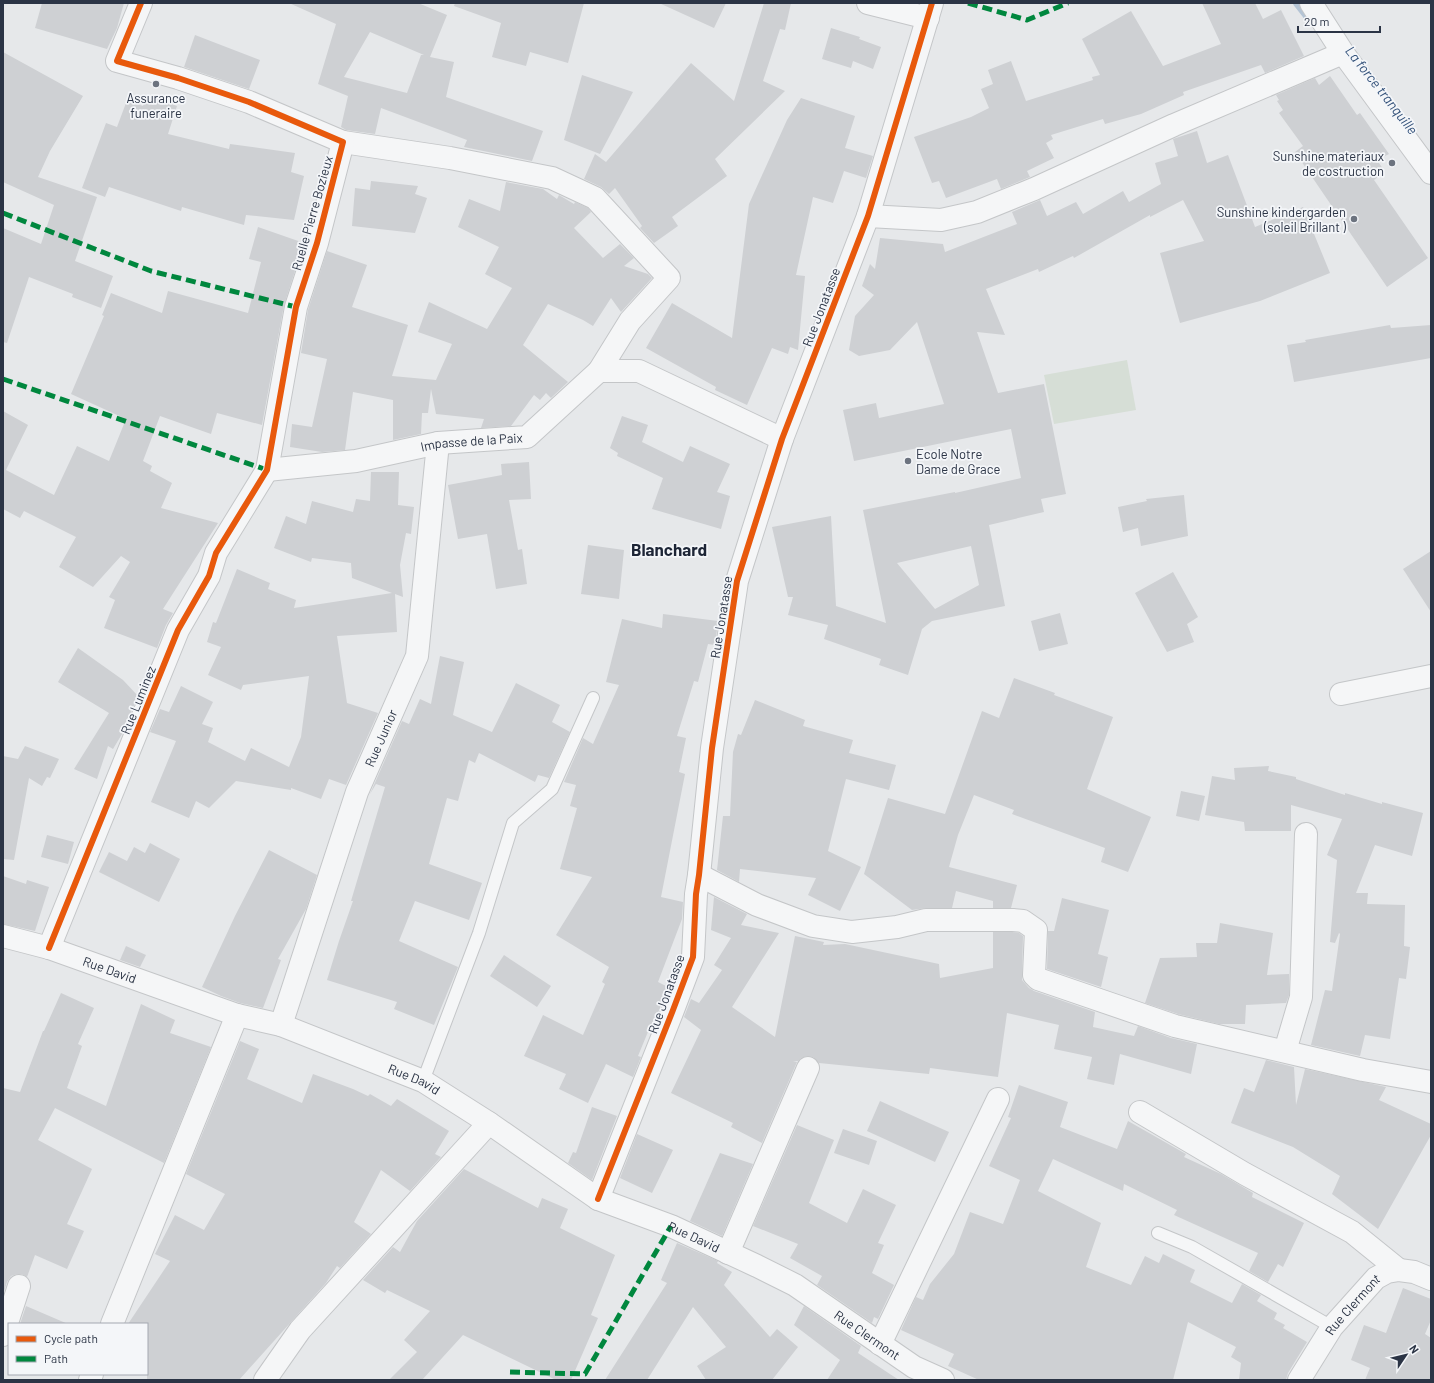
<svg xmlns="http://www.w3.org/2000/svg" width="1434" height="1383" font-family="Barlow,sans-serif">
<rect width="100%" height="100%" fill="#e6e8ea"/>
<polygon fill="#d6ded6" points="1127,360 1136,410 1054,424 1044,375"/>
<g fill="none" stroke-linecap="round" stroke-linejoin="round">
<polyline stroke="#b4c4d5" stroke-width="8" points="1297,3 1308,17"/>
</g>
<g fill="#ced0d3" fill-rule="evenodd">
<polygon points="42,3 124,3 117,28 107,49 35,28"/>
<path d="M289,3H418L447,15L430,57L454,62L446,97L543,131L532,161L464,147L467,140L381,108L375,134L346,130L341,127L348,96L318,84L336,24ZM370,32L424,55H421L407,93L344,77Z"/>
<polygon points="455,3 584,3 568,63 530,52 526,66 492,57 501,23 454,6"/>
<polygon points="659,3 726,3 714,28"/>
<polygon points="764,3 791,3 785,30 780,29 763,81 785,91 715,159 727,176 672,217 678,226 654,243 640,228 642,226 615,188 609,194 601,187 584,179 595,154 606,162 691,63 734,101"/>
<polygon points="1202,3 1255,3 1263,19 1281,10 1304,56 1265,73 1261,65 1183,92 1184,95 1141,114 1105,124 1103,119 1051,135 1053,139 1046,143 1054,158 1027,171 1030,177 1001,189 997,179 946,198 939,181 932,183 914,137 971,117 989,108 981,89 993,84 988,70 1011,61 1026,101 1093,80 1092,77 1100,75 1082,39 1131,11 1163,66 1221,44"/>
<polygon points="831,28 860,37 859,39 881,47 873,69 853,61 851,68 822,59"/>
<polygon points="195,35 260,60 249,89 184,67"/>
<polygon points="3,52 83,96 50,151 38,177 97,197 75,261 113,276 101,308 72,297 73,294 29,277 7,343 3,342 3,228 41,244 54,205 3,182"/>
<polygon points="582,75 633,92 600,154 564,140"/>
<polygon points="1330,76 1357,115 1360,113 1389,154 1377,160 1385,172 1374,180 1428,258 1387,287 1295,152 1303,146 1279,113 1283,110 1277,101 1279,100 1276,95 1315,78 1319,85"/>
<polygon points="147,95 177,106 168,134 229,149 230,144 295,153 291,172 304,176 294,220 246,215 244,225 182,207 181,211 109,187 105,197 82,188 106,123 117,127 126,103 134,103 143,106"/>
<polygon points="801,98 855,116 845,148 873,156 866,178 844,171 833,203 813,197 796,275 805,276 798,350 790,347 788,354 772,348 747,405 715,390 716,387 646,348 672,303 732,338 749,204 787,120"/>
<path d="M1197,131L1207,163L1228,155L1255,227L1303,207L1330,273L1260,301L1180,323L1160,253L1204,241L1183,200L1150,217V215L1074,258L1073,256L1039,272L1038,269L986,289L1005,335L977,332L998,393L1044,384L1066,494L1041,499L1044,512L989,525L1005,606L932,621L922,629L908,675L879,665L881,659L824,639L828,625L788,615L793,597H788L772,527L831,516L836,606L886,623L863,510L955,492V493L1021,478L1011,429L854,461L843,410L876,403L879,418L944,404L917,322L890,350L859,356L849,350L855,316L874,295L862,286L870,264L875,269L880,238L943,244L945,252L1017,224L1012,212L1040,200L1047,216L1076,202L1083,214L1123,191L1129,202L1161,184L1155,163L1178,156L1173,139ZM971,546L979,585L935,609L897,563Z"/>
<polygon points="371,181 418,186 415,194 427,198 415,233 352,226 355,188 370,190"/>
<polygon points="506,182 543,189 557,199 559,195 574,204 575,202 588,208 591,212 574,228 603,258 620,244 634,258 624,266 648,274 652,278 621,312 611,298 593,326 583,320 548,304 523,345 568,382 551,398 546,393 540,400 534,395 511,426 481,428 484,419 436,414 431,389 428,413 422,413 421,434 393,440 393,400 353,392 345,450 322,452 290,447 292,424 312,427 327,359 301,353 308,310 327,251 367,265 352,307 408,325 392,376 436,380 452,344 418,332 429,302 487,329 512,288 485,274 499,247 458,227 469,199 500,211"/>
<polygon points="258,227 304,243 284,305 262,425 217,413 211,434 160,416 143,461 152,466 150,471 172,483 161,508 218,523 163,609 173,613 166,625 157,648 104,628 115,600 109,597 130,562 121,556 93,587 59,567 76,537 24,511 20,518 3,509 3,411 28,425 6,470 54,495 77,446 109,461 126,419 71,394 104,316 102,315 111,293 162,313 168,291 248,313 261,262 249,259"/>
<polygon points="1390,325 1391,328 1431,325 1431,358 1294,382 1287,345 1306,342 1305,340"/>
<polygon points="622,416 648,425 642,442 683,462 690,446 730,464 717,492 730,496 721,529 652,509 663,478 617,456 618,453 610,448"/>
<polygon points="529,462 531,499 509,500 518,550 522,549 527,584 496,589 487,534 458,539 448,485 502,475 501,464"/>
<polygon points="371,472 399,472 398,505 414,507 411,534 406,533 400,565 403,597 395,594 397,632 337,636 347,703 378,713 346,785 329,779 321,799 291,788 291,790 236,781 209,808 196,801 189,818 151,802 176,741 150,732 160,709 169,712 181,686 213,702 202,724 213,728 208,742 245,761 251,748 289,767 301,737 309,676 243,685 241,690 208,675 221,647 207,642 213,622 216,623 237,569 270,583 268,589 296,600 294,608 392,593 352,578 351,563 312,558 311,562 274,548 286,516 306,524 312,501 353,512 356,499 370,501"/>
<polygon points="1184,495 1188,536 1141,546 1138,528 1123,532 1118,507 1147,501 1146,499"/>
<polygon points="588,545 624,550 619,599 581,594"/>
<polygon points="1431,551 1431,612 1403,569"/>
<polygon points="1173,572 1198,617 1187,624 1194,642 1167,652 1135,593"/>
<polygon points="1060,613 1068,644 1039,651 1031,621"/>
<polygon points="663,614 718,621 715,645 708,644 698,682 694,681 677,736 686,738 679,772 685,774 661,897 683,902 682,919 658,982 668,987 658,1013 650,1027 638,1056 641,1057 633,1077 606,1064 588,1103 559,1089 566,1074 524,1056 543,1015 583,1035 605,984 602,982 609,967 556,935 592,877 560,869 577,808 570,806 576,785 564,782 583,738 593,744 619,685 606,682 622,619 662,628"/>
<polygon points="78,648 123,680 138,696 122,734 113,749 108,746 97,779 74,769 109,713 58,682"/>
<polygon points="440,656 464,662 453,715 492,732 516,683 560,705 552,722 570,732 549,778 538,775 535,782 479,753 475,763 469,760 458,801 447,798 429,864 482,883 469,920 415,901 399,941 458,967 434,1025 394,1009 397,1002 327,980 339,941 353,901 351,901 385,787 376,784 370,794 402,721 409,724 420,699 431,704"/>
<polygon points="1014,678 1055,693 1054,695 1113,717 1087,789 1151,817 1128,872 1101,862 1105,848 1012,814 1014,810 974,795 958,835 949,867 1017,885 1011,908 993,908 993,901 956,891 952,908 926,908 912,910 864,874 888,798 945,814 982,711 999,718"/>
<polygon points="755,700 805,720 803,726 853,740 849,753 896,765 889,790 846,779 828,851 861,867 840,911 808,895 816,878 740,869 739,882 717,870 723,816 730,816 733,752 738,734 741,735"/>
<polygon points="25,746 59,759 50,778 47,777 42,786 29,778 14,860 3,859 3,756 18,759"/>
<polygon points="1269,766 1268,771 1296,777 1296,779 1345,795 1345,793 1382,804 1382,802 1423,813 1412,856 1375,845 1356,893 1368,893 1367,904 1405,905 1404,946 1410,947 1406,979 1399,978 1390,1039 1365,1035 1360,1056 1311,1045 1325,990 1332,991 1340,934 1339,933 1335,943 1330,942 1337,860 1327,855 1342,819 1291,805 1291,831 1245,831 1244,822 1205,815 1212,776 1235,780 1234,768"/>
<polygon points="1181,791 1205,796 1199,821 1176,816"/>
<polygon points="47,835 74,842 68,864 41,857"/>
<polygon points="150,843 180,859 159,902 99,872 109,852 127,861 134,847 145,853"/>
<polygon points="269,850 317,875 306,909 278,959 281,960 263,1008 240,1003 221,996 202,987 235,916"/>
<polygon points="3,876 26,884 27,880 49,887 35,931 3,924"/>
<polygon points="714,897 747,914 741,925 779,933 732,1007 775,1037 795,936 824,942 823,945 845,944 939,964 940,978 993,968 993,932 1012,932 1019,933 1023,936 1022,975 1022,980 1029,988 1034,991 1095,1012 1093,1027 1134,1036 1138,1026 1171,1038 1197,1044 1191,1074 1120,1054 1114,1085 1087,1079 1092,1057 1054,1049 1059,1025 1007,1013 998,1077 930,1068 929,1074 819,1063 813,1057 807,1056 801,1058 798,1061 793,1061 797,1062 762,1143 731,1127 733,1123 671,1093 701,1030 684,1017 691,999 699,1003 722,970 714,965 731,938 711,930"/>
<polygon points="1062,898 1109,910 1098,954 1108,957 1101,987 1047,969 1048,931 1054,931"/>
<polygon points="1220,923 1273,933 1267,975 1289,974 1289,995 1286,1003 1246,1005 1245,1024 1219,1024 1178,1014 1145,1003 1160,958 1197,957 1196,943 1217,943"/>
<polygon points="126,946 146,955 140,967 120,960"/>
<polygon points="504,955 551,986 537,1007 490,976"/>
<polygon points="61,993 94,1008 78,1044 82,1046 67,1088 106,1106 141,1004 175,1020 170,1033 211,1047 164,1163 55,1108 38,1140 92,1169 67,1224 84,1231 67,1269 35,1255 27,1277 22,1274 17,1274 11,1276 7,1282 3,1295 3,1088 20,1092 43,1031 44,1031"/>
<polygon points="240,1041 259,1049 247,1079 302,1103 313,1074 353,1089 368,1096 370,1094 391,1106 397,1099 449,1131 435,1154 441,1157 410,1191 381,1170 354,1222 371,1234 340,1268 337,1266 326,1283 239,1380 147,1380 147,1324 128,1324 170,1261 155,1254 175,1215 204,1230 225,1194 186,1174"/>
<polygon points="1266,1060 1294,1067 1296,1105 1305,1069 1386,1087 1379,1100 1431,1124 1431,1135 1378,1229 1332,1194 1340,1176 1293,1147 1231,1123 1244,1088 1254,1092"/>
<polygon points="1019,1085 1068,1102 1060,1127 1117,1149 1128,1121 1186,1154 1184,1157 1221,1174 1253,1193 1252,1197 1304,1223 1283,1267 1278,1264 1268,1282 1249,1271 1258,1253 1174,1215 1177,1210 1124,1184 1123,1191 1053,1159 1038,1191 1101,1223 1086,1267 1131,1285 1145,1256 1159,1263 1163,1254 1195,1270 1190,1282 1232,1303 1242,1284 1261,1295 1257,1301 1277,1313 1274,1319 1285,1325 1283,1328 1307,1342 1288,1373 1286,1380 1239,1380 1241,1363 1231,1357 1236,1347 1188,1322 1173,1380 979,1380 948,1366 954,1354 901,1330 916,1297 923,1300 930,1284 954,1254 970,1212 1003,1224 1020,1180 989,1166 1011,1118 1008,1117"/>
<polygon points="880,1101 949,1132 935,1162 867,1131"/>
<polygon points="592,1107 617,1116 592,1180 568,1163 573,1152 576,1153"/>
<polygon points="797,1125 834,1140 809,1203 847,1223 863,1189 896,1205 878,1243 884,1245 872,1273 894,1285 878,1319 874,1317 872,1323 817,1285 822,1276 790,1258 798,1244 753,1226"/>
<polygon points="843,1129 877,1141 869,1165 834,1153"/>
<polygon points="637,1134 673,1150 652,1193 620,1178"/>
<polygon points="720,1153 753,1164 722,1236 690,1221"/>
<polygon points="464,1169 538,1208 542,1198 568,1209 560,1228 615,1255 591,1315 598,1318 571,1380 556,1380 463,1335 422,1380 389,1380 417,1352 404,1340 430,1311 387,1290 385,1293 363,1280 393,1247 400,1252 417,1221"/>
<polygon points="677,1243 718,1261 717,1263 732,1272 724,1285 770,1337 777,1329 798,1347 772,1380 706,1380 697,1366 726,1347 693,1307 647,1380 605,1380 667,1283 661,1280"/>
<polygon points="1403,1288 1431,1299 1431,1320 1425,1334 1431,1338 1431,1380 1365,1380 1370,1368 1351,1360 1364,1325 1386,1333"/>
<polygon points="26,1306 68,1324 20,1324"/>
<polygon points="804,1306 861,1346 858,1353 899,1380 827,1380 840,1360 794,1325"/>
</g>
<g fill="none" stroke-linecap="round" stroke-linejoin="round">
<defs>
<g id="service">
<polyline points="423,1081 479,933 513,823 552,789 593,698"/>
<polyline points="1158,1233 1192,1247 1332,1327"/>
</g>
<g id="minor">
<polyline points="868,3 928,18"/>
<polyline points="343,142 450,158 552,178 595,198 669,278 630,321 599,371"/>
<polyline points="868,216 941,220 977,212 1034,189 1174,125 1343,53"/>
<path id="s1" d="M267,470L356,461L438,443L527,437L599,371H639L782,439"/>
<polyline points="1341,694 1431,676"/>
<polyline points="699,875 757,905 813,926 852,932 897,927 926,920 1013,920 1023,921 1036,930 1034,975 1038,979 1175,1026 1363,1070 1431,1082"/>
<path id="s2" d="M3,936L49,948L237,1015L281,1025L423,1081L489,1123L598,1199L671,1226L757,1266L795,1285L914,1367L943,1380"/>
<polyline points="49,948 178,630 209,576 216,553 267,470 296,307 317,243 343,142 249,102 178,78 117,61 141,3"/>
<path id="s3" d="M281,1025L357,792L417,656L438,443"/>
<polyline points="1285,1051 1301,997 1306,834"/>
<polyline points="1140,1112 1245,1174 1352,1232 1399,1270"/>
<polyline points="598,1199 673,1010 693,957 696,894 699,875 712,748 737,581 782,439 868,216 932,3"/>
<polyline points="728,1253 808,1068"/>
<polyline points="112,1324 237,1015"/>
<polyline points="3,1335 19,1286"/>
<polyline points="880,1344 998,1099"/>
<polyline points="90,1380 92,1374"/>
<polyline points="265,1380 300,1330 489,1123"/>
<path id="s4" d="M1299,1380L1332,1327L1376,1278L1387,1272L1399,1270L1414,1272L1431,1279"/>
</g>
<polyline id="tertiary" points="1311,3 1343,53 1431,173"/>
</defs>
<use href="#service" stroke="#c4c6c8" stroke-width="14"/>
<use href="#minor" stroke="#c4c6c8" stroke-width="24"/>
<use href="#tertiary" stroke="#c4c6c8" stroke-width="24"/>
<use href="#service" stroke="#f5f6f7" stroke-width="12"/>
<use href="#minor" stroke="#f5f6f7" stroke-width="22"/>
<use href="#tertiary" stroke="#f5f6f7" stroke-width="22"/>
<g stroke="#00873e" stroke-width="5" stroke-dasharray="10 5" stroke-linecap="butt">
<polyline points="968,3 1027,20 1068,3"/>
<polyline points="3,213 151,271 296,307"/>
<polyline points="3,379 267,470"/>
<polyline points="510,1372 585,1374 671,1226"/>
</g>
<defs>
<g id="cycleway">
<polyline points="49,948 178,630 209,576 216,553 267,470 296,307 317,243 343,142 249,102 178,78 117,61 141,3"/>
<polyline points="598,1199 673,1010 693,957 696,894 699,875 712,748 737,581 782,439 868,216 932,3"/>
</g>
</defs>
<use href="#cycleway" stroke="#f4f6f9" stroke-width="8"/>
<use href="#cycleway" stroke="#e8590c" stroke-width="6"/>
</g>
<g fill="#6c737f" stroke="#f4f6f9" stroke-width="1.5">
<circle cx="156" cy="84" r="4"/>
<circle cx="1392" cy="163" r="4"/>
<circle cx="1354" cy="219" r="4"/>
<circle cx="908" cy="461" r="4"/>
</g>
<g text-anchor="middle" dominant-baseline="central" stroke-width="3.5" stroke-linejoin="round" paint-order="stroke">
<g font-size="13" fill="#2b3445" stroke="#f4f6f9" text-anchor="end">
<text x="156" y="98" text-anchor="middle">Assurance<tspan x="156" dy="15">funeraire</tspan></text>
<text x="1384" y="156">Sunshine materiaux<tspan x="1384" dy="15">de costruction</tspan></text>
<text x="1346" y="212">Sunshine kindergarden<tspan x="1346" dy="15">(soleil Brillant )</tspan></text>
<text x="916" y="454" text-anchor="start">Ecole Notre<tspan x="916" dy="15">Dame de Grace</tspan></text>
</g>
<g font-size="13" fill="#2b3445" stroke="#f4f6f9">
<text transform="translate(312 213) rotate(-74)">Ruelle Pierre Bozieux</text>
<text transform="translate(821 307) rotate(-69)">Rue Jonatasse</text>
<text stroke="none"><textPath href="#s1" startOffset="207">Impasse de la Paix</textPath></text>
<text transform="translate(721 617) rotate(-81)">Rue Jonatasse</text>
<text transform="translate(138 700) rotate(-68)">Rue Luminez</text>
<text stroke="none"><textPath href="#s3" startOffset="304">Rue Junior</textPath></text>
<text stroke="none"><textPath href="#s2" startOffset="112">Rue David</textPath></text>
<text transform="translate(666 994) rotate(-70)">Rue Jonatasse</text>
<text stroke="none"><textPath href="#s2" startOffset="436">Rue David</textPath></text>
<text stroke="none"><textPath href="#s2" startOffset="759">Rue David</textPath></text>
<text stroke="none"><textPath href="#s4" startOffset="93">Rue Clermont</textPath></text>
<text stroke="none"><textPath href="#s2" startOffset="959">Rue Clermont</textPath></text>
</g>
<g font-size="14" font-style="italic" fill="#34527a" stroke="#f4f6f9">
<text transform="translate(1382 90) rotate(52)">La force tranquille</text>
</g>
<g font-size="17" font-weight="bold" fill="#1d2536" stroke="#f4f6f9">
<text x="669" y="549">Blanchard</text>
</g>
</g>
<rect width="1434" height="1383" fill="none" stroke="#2b3445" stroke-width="8"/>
<rect x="8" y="1323" width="140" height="52" fill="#f4f6f9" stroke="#a4a8b1"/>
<rect x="16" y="1336" width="20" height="6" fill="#e8590c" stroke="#a4a8b1"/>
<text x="44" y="1343" font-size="12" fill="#2b3445">Cycle path</text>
<rect x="16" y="1356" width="20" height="6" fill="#00873e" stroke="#a4a8b1"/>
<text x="44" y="1363" font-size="12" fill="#2b3445">Path</text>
<g transform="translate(1406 1355) rotate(55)" stroke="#f4f6f9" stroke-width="3" paint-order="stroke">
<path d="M0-3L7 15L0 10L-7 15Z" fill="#2b3445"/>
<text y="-6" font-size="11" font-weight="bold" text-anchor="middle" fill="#2b3445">N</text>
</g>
<path d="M1298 26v6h82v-6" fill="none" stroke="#2b3445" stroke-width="2"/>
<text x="1304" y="26" font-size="12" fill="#2b3445" stroke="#f4f6f9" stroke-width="3" paint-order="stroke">20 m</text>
</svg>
